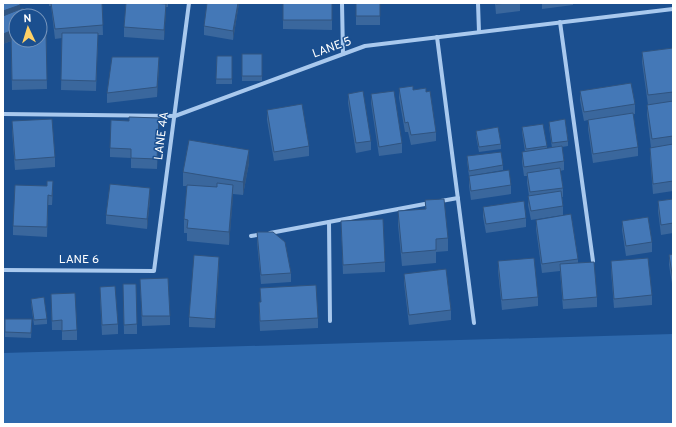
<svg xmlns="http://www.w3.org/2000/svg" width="676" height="427" font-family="Overpass,sans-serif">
<rect width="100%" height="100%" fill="#1b4f8f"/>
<polygon fill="#2e69ad" points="673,334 673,424 3,424 3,353"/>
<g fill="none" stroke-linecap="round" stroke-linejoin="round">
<g stroke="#a9c9ee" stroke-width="4">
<polyline points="342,3 343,54"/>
<polyline points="478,3 479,32"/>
<polyline points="560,22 593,261"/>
<polyline points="437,37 474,323"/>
<polyline points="3,114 175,116 365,46 673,9"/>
<polyline points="441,201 458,198"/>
<polyline points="329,222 330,321"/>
<polyline points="270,233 430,203"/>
<polyline points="251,236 263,234"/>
<polyline points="3,270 154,271 189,3"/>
</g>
</g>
<g fill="#3a679d">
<polygon points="3,3 16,40 46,32 47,89 12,90 11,41 3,44"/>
<polygon points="49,3 102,3 103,35 98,35 96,91 61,90 62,38 55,39 51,6 49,6"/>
<polygon points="124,3 168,3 168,7 166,7 164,40 124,37 124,27 126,3"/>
<polygon points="239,3 233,40 204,35 204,26"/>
<polygon points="283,3 332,3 332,30 283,29"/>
<rect x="356" y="3" width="24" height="22"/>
<polygon points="495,3 520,3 520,11 496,14"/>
<polygon points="542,3 573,3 573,5 542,9"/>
<polygon points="673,48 673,101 648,105 642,62 642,52"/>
<rect x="242" y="54" width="20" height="27"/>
<polygon points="217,56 232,56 232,84 216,84"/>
<polygon points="159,67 157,97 107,103 107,93"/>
<polygon points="399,88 413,90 426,92 436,132 436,141 411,145 408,132 405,132 399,98"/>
<polygon points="580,91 635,104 635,114 633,114 638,147 638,156 593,163 588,129 588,120 584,121 580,100"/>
<polygon points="348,94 371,141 371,150 356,153 348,103"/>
<polygon points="371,94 402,143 402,153 379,156 371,103"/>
<polygon points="673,101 673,191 653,194 650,157 650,148 651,148 647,115 647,105"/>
<polygon points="267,110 309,146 309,156 274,161 267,120"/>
<polygon points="12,121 55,157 55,167 15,170 12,131"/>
<polygon points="549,122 568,141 568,146 562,147 564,161 564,170 560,171 563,188 563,197 562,197 563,206 563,215 531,220 528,205 529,196 527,183 527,176 524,176 522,162 522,152 525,152 522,132 522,127 547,146 547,149 552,148 549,127"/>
<polygon points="159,128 157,169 131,168 131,158 110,157 110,148"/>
<polygon points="476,131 501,144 501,149 479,152 476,136"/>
<polygon points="467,156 503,165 503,170 469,176 467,161"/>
<polygon points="249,163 243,195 233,194 229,245 187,241 187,233 184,233 184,219 187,186 183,186 183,172"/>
<polygon points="469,176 511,185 511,194 471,200 469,186"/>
<polygon points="53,190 52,205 48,205 47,237 13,235 13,226"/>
<polygon points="150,198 147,229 106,224 106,215"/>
<polygon points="673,199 673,233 661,235 658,211 658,201"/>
<polygon points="425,200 448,238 448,251 436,252 436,263 402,266 398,225 398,211 425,209"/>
<polygon points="483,207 526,218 526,227 486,233 483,217"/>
<polygon points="536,220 578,259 578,263 597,297 597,307 563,309 560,271 542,273 536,229"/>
<polygon points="341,221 385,262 385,272 343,274"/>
<polygon points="622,221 652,242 652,252 626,256 622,230"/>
<polygon points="257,232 291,273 291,282 261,284 257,242"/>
<polygon points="673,254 673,290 669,265 669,255"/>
<polygon points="498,261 538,297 538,306 502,310 498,271"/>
<polygon points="611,261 652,295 652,305 614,308 611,271"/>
<polygon points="219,266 215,328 189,327 189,317"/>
<polygon points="404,274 451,310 451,320 409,325 404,283"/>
<polygon points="140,279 170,316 170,325 142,326"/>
<polygon points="123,284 137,324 137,334 124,334"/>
<polygon points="100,287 118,324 118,334 102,335 100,297"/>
<polygon points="260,288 318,318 318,328 260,331 259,311 259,302 261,302"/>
<polygon points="51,294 77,330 77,340 62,340 62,330 52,330"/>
<polygon points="31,299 47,319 47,324 34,325 31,304"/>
<polygon points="5,319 32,319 31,338 5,337"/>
</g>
<g fill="#305480">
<polygon points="238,3 239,3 233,40 233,31"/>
<polygon points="166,4 166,14 164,40 164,30"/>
<polygon points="20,5 20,15 3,21 3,11"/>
<polygon points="16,29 16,39 3,44 3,34"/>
<polygon points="159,57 159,67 157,97 157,87"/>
<polygon points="159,118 159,128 157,169 157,159"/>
<polygon points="249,150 249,163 243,195 243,182"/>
<polygon points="53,181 53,190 52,205 52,196"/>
<polygon points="233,185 233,198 229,245 229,232"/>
<polygon points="150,188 150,198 147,229 147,219"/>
<polygon points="219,257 219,266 215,328 215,319"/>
</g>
<g fill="#4478b7" stroke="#305480">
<polygon points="3,3 20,3 20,5 3,11"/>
<polygon points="51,3 102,3 103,25 55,29"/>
<polygon points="126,3 151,3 166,4 164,30 124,27"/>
<polygon points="207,3 238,3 233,31 204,26"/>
<rect x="283" y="3" width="49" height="17"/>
<rect x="356" y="3" width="24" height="13"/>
<polygon points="496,3 508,3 496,4"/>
<polygon points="23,8 27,16 16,16 16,29 3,34 3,16"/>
<polygon points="40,32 46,32 47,80 12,80 11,33 16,33 16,40 40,40"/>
<polygon points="62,33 98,33 96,81 61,80"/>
<polygon points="673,48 673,92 648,95 642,52"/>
<rect x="242" y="54" width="20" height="22"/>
<polygon points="217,56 232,56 232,79 216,79"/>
<polygon points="112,57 159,57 157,87 107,93"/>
<polygon points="631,83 635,104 584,112 580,91"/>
<polygon points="413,86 413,90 426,88 426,92 430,91 436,132 411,135 408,122 405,123 399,88"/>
<polygon points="363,91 371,141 356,143 348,94"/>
<polygon points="394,91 402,143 379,147 371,94"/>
<polygon points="673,101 673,136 652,139 647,105"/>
<polygon points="302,104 309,146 274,152 267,110"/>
<polygon points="633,113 638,147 593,154 588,120"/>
<polygon points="129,117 159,118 157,159 131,158 131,149 110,148 111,120 129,121"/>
<polygon points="52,119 55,157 15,160 12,121"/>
<polygon points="565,119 568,141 552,143 549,122"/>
<polygon points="543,124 547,146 526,149 522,127"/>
<polygon points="498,127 501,144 479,147 476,131"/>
<polygon points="189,140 249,150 243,182 183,172"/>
<polygon points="673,144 673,181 653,184 650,148"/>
<polygon points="562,146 564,161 524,167 522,152"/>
<polygon points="501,152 503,165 469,171 467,156"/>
<polygon points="560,168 563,188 530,192 527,173"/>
<polygon points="509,170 511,185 471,191 469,176"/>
<polygon points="47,181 53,181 52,196 48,195 47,227 13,226 15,185 47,186"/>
<polygon points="217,183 233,185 229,232 187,228 188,220 184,219 187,185 217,187"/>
<polygon points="110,184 150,188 147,219 106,215"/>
<polygon points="561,191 563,206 531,211 528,196"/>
<polygon points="444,199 448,238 436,239 436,250 402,253 398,211 426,209 425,200"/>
<polygon points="673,199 673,223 661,225 658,201"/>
<polygon points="524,201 526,218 486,224 483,207"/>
<polygon points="571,214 578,259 542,264 536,220"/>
<polygon points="648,217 652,242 626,246 622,221"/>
<polygon points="383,219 385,262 343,265 341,221"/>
<polygon points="257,232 273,232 285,242 291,273 261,275"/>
<polygon points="673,254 673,280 669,255"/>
<polygon points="194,255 219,257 215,319 189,317"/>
<polygon points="534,258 538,297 502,300 498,261"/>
<polygon points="648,258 652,295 614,299 611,261"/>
<polygon points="594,262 597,297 563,300 560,264"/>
<polygon points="446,269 451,310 409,315 404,274"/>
<polygon points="168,278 170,316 142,316 140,279"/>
<polygon points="123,284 136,284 137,324 124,325"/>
<polygon points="316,285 318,318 260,321 259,302 261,302 260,288"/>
<polygon points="115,286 118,324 102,325 100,287"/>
<polygon points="75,293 77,330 62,331 62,320 52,321 51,294"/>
<polygon points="44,297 47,319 34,320 31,299"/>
<polygon points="5,319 32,319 31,333 5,332"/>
</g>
<g text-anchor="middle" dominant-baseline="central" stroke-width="3" stroke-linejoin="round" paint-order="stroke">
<g font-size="12" fill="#fff" stroke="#1b4f8f">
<text transform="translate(332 48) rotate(-20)">LANE 5</text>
<text transform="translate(162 136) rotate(-83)">LANE 4A</text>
<text x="79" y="260">LANE 6</text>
</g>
</g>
<rect width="676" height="427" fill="none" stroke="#ffffff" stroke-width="8"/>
<g transform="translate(28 28) rotate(356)"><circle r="19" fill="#1b4f8f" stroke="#7695bc"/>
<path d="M0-3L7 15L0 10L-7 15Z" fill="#ffd166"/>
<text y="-6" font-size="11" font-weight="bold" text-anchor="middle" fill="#ffffff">N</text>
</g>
</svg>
